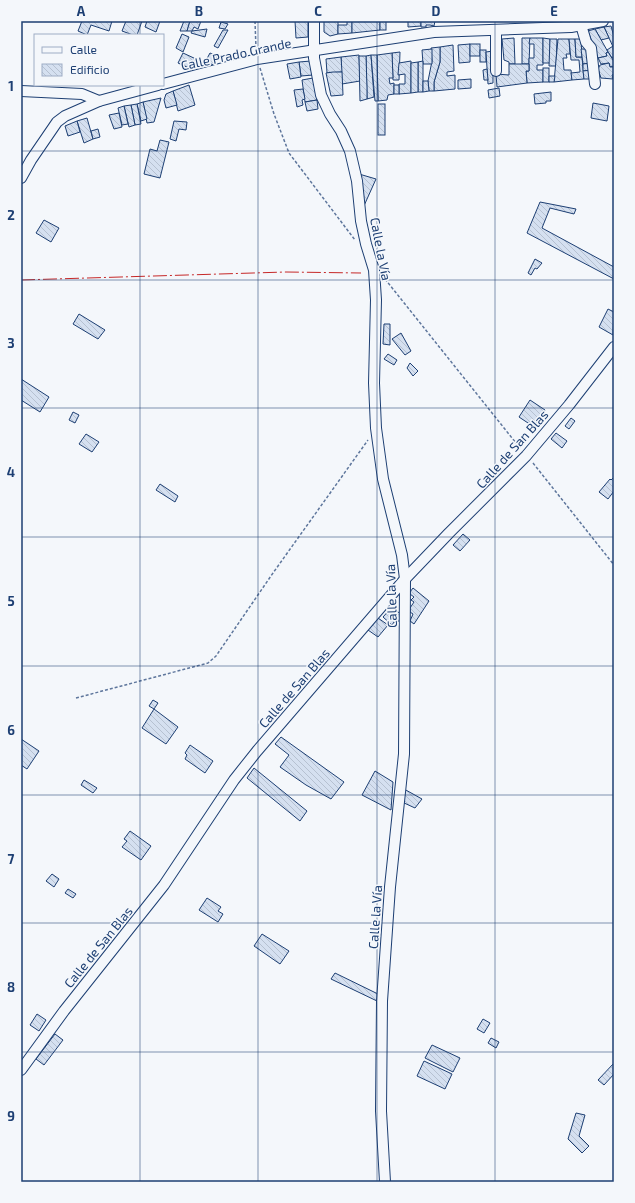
<svg xmlns="http://www.w3.org/2000/svg" width="635" height="1203" font-family="'Exo 2',sans-serif">
<defs>
<pattern id="building-back-hatch" width="6" height="6" patternUnits="userSpaceOnUse"><rect width="6" height="6" fill="#d5e0f0"/><path d="M-1 5l2 2M0 0l6 6M5-1l2 2" fill="none" stroke="#b6c1d1"/></pattern>
</defs>
<rect width="100%" height="100%" fill="#f4f7fb"/>
<g fill="url(#building-back-hatch)" stroke="#1d3f73">
<polygon points="82,21 112,21 109,31 91,25 87,35 78,31"/>
<polygon points="126,21 142,21 137,35 133,35 122,31"/>
<polygon points="147,21 160,21 156,32 145,27"/>
<polygon points="184,21 190,21 187,31 180,31"/>
<polygon points="190,21 201,21 198,29 194,27 192,31 187,31"/>
<polygon points="295,21 308,21 308,37 296,38"/>
<polygon points="324,21 338,21 338,34 330,36 324,32"/>
<polygon points="347,21 352,21 352,33 338,34 338,25 347,25"/>
<polygon points="352,21 380,21 380,30 352,33"/>
<rect x="380" y="21" width="6" height="9"/>
<polygon points="408,21 421,21 421,26 408,27"/>
<polygon points="421,21 435,21 434,26 430,25 426,25 426,27 421,27"/>
<polygon points="221,22 228,24 225,29 219,28"/>
<polygon points="611,26 614,37 614,49 604,27"/>
<polygon points="604,27 609,38 601,40 595,29"/>
<polygon points="207,29 205,37 191,33 192,31"/>
<polygon points="595,29 608,52 606,53 607,56 598,58 588,31"/>
<polygon points="223,30 228,30 218,48 214,46"/>
<polygon points="182,34 189,37 183,52 176,48"/>
<polygon points="514,38 515,64 509,64 509,62 504,60 502,39"/>
<polygon points="522,38 530,38 529,64 522,64"/>
<polygon points="530,38 543,38 543,65 537,65 537,70 543,70 543,82 527,83 526,71 529,71 529,58 534,58 534,44 529,44"/>
<polygon points="543,38 550,39 550,63 543,63"/>
<polygon points="550,39 557,39 556,66 549,66"/>
<polygon points="558,39 569,39 570,54 566,54 567,58 563,58 564,70 571,70 572,80 554,82"/>
<polygon points="569,39 575,39 576,57 582,57 584,79 572,80 571,73 580,72 579,60 571,60"/>
<polygon points="575,39 581,39 582,57 576,57"/>
<polygon points="470,44 470,62 459,63 458,45"/>
<rect x="470" y="44" width="10" height="12"/>
<polygon points="453,45 454,71 447,72 447,76 455,75 455,89 434,91 434,82 440,62 440,47"/>
<polygon points="613,46 614,57 612,58 607,50"/>
<polygon points="440,47 440,62 434,82 434,91 429,91 428,81 432,61 431,48"/>
<polygon points="432,49 432,64 423,64 422,50"/>
<polygon points="581,49 588,49 590,63 583,64"/>
<rect x="480" y="50" width="6" height="12"/>
<polygon points="493,51 493,83 488,84 486,52"/>
<polygon points="400,52 399,80 393,80 392,53"/>
<polygon points="608,52 613,60 614,60 614,66 610,67 609,63 601,64 598,58 607,56 606,53"/>
<polygon points="183,53 196,59 191,69 178,63"/>
<polygon points="210,53 217,56 213,65 209,63 207,68 203,66"/>
<polygon points="392,53 393,78 389,78 390,84 394,83 394,94 388,95 387,100 378,101 377,55"/>
<polygon points="359,55 360,81 342,84 341,57"/>
<polygon points="371,55 374,97 367,99 366,56"/>
<polygon points="371,55 377,55 378,101 375,101"/>
<polygon points="359,56 366,56 367,88 367,99 360,101"/>
<polygon points="341,57 342,72 327,73 326,59"/>
<polygon points="311,61 313,75 301,76 299,62"/>
<polygon points="411,61 411,93 399,94 399,84 405,84 405,74 398,75 399,63"/>
<polygon points="423,61 423,92 418,92 418,62"/>
<polygon points="299,62 301,77 290,79 287,64"/>
<polygon points="418,62 418,92 411,93 411,63"/>
<polygon points="590,63 591,70 583,71 583,64"/>
<polygon points="609,63 610,67 614,67 614,74 612,75 613,79 601,78 598,69 600,65"/>
<polygon points="509,64 529,64 529,71 526,71 527,83 497,87 496,74 509,75"/>
<rect x="543" y="68" width="6" height="14"/>
<polygon points="487,69 488,80 484,80 483,70"/>
<polygon points="591,70 592,79 584,79 583,71"/>
<polygon points="333,72 342,72 343,95 331,96 326,73"/>
<polygon points="549,76 555,76 554,82 549,82"/>
<polygon points="313,78 317,100 305,102 302,80"/>
<polygon points="471,79 471,88 458,89 458,80"/>
<polygon points="423,81 428,81 429,91 423,92"/>
<polygon points="189,85 195,105 178,111 173,91"/>
<rect x="394" y="85" width="5" height="9"/>
<polygon points="499,88 500,96 489,98 488,90"/>
<polygon points="303,89 305,99 302,100 303,105 297,107 294,90"/>
<polygon points="173,91 177,105 166,108 164,100 166,94"/>
<polygon points="551,92 551,101 546,101 546,103 535,104 534,94"/>
<polygon points="161,98 154,122 147,123 143,102"/>
<polygon points="317,100 318,109 307,111 305,102"/>
<polygon points="143,102 147,119 141,121 137,104"/>
<polygon points="593,103 609,106 607,121 591,118"/>
<polygon points="137,104 141,124 135,125 131,105"/>
<rect x="378" y="104" width="7" height="31"/>
<polygon points="131,105 135,125 129,127 124,106"/>
<polygon points="124,106 128,124 122,125 118,108"/>
<polygon points="119,113 122,127 114,129 109,115"/>
<polygon points="87,118 93,139 84,143 77,121"/>
<polygon points="77,121 80,132 68,136 65,126"/>
<polygon points="174,121 187,122 186,130 179,129 176,141 170,139"/>
<polygon points="98,129 100,137 93,139 91,131"/>
<polygon points="160,140 169,142 160,178 144,174 150,149 157,151"/>
<polygon points="359,174 376,179 363,208"/>
<polygon points="540,202 576,209 574,214 550,208 542,228 614,267 614,279 527,233"/>
<polygon points="44,220 59,228 51,242 36,233"/>
<polygon points="535,259 542,263 537,269 535,268 531,275 528,273"/>
<polygon points="608,309 614,312 613,335 599,327"/>
<polygon points="79,314 105,330 98,339 73,324"/>
<polygon points="384,324 390,324 390,345 383,344"/>
<polygon points="401,333 411,351 405,355 392,339"/>
<polygon points="388,354 397,360 394,365 384,359"/>
<polygon points="410,363 418,371 413,376 407,368"/>
<polygon points="21,379 49,397 40,412 21,400"/>
<polygon points="530,400 545,410 534,427 519,417"/>
<polygon points="73,412 79,415 75,423 69,420"/>
<polygon points="571,418 575,421 569,429 565,426"/>
<polygon points="556,433 567,441 562,448 551,439"/>
<polygon points="86,434 99,442 92,452 79,444"/>
<polygon points="614,477 614,491 608,499 599,492 610,479 611,480"/>
<polygon points="160,484 178,496 175,502 156,490"/>
<polygon points="463,534 470,540 460,551 453,545"/>
<polygon points="413,588 429,601 414,624 410,621 413,614 410,612 410,608 414,602 411,600 414,597 410,594 410,592"/>
<polygon points="392,607 403,616 396,624 394,622 392,625 383,617"/>
<polygon points="378,618 388,625 378,637 368,630"/>
<polygon points="153,700 158,703 154,709 149,706"/>
<polygon points="154,709 178,727 166,744 142,728"/>
<polygon points="281,737 344,782 331,799 306,785 280,767 289,755 275,744"/>
<polygon points="21,739 39,751 27,769 21,765"/>
<polygon points="190,745 213,761 205,773 185,759 187,755 185,753"/>
<polygon points="254,768 307,811 300,821 247,778"/>
<polygon points="375,771 393,782 391,810 362,795"/>
<polygon points="84,780 97,788 93,793 81,785"/>
<polygon points="404,789 422,799 415,808 402,802"/>
<polygon points="130,831 151,846 141,860 122,847 127,841 124,839"/>
<polygon points="52,874 59,879 54,887 46,881"/>
<polygon points="68,889 76,894 73,898 65,893"/>
<polygon points="207,898 221,907 218,911 223,914 218,922 199,910"/>
<polygon points="262,934 289,951 280,964 254,946"/>
<polygon points="335,973 378,994 377,1001 331,979"/>
<polygon points="37,1014 46,1020 39,1031 30,1025"/>
<polygon points="483,1019 490,1023 484,1033 477,1029"/>
<polygon points="55,1034 63,1040 44,1065 36,1059"/>
<polygon points="491,1038 499,1042 496,1048 488,1043"/>
<polygon points="432,1045 460,1058 453,1072 425,1058"/>
<polygon points="424,1061 452,1074 445,1089 417,1076"/>
<polygon points="614,1063 614,1074 604,1085 598,1080"/>
<polygon points="576,1113 585,1115 579,1136 589,1146 582,1153 568,1139"/>
</g>
<g fill="none" stroke-linecap="round" stroke-linejoin="round">
<defs>
<g id="minor">
<polyline points="314,21 314,58 321,95 330,114 341,131 350,151 357,181 361,221 366,244 374,270 376,300 374,383 376,428 383,479 402,555 405,579 404,754 390,887 382,1001 381,1111 385,1182"/>
<polyline points="581,25 586,42 591,48 595,84"/>
<polyline points="496,30 496,71"/>
<polyline points="163,84 257,59 434,32 571,27 603,21"/>
<polyline points="21,91 82,94 99,101"/>
<polyline points="21,178 31,160 57,122 65,116 99,101 158,85"/>
<polyline points="21,1070 64,1011 164,885 234,780 257,751 405,579 449,533 526,456 569,405 614,347"/>
</g>
</defs>
<use href="#minor" stroke="#1d3f73" stroke-width="12"/>
<g stroke="#5e769c" stroke-width="1.5" stroke-dasharray="3 2" stroke-linecap="butt">
<polyline points="255,21 256,49"/>
<polyline points="260,68 274,114 289,153 355,240"/>
<polyline points="385,279 520,448"/>
<polyline points="533,463 614,565"/>
<polyline points="76,698 208,663 216,656 273,573 368,440"/>
</g>
<use href="#minor" stroke="#f4f7fb" stroke-width="10"/>
<polyline stroke="#c62828" stroke-width="1" stroke-dasharray="14 3 2 3" stroke-linecap="butt" points="21,280 286,272 361,273"/>
</g>
<path fill="none" stroke="#1d3f73" stroke-width="1" stroke-opacity="0.55" d="M140,21V35M258,21V1182M377,21V1182M495,21V1182M140,85V1182M21,151H614M21,280H614M21,408H614M21,537H614M21,666H614M21,795H614M21,923H614M21,1052H614"/>
<g text-anchor="middle" dominant-baseline="central" stroke-width="3" stroke-linejoin="round" paint-order="stroke">
<g font-size="13" fill="#1d3f73" stroke="#f4f7fb">
<text transform="translate(236 54) rotate(-12)">Calle Prado Grande</text>
<text transform="translate(381 249) rotate(79)">Calle la Vía</text>
<text transform="translate(512 449) rotate(-48)">Calle de San Blas</text>
<text transform="translate(391 596) rotate(-92)">Calle la Vía</text>
<text transform="translate(294 688) rotate(-49)">Calle de San Blas</text>
<text transform="translate(375 917) rotate(-86)">Calle la Vía</text>
<text transform="translate(98 947) rotate(-51)">Calle de San Blas</text>
</g>
</g>
<rect width="635" height="1203" fill="none" stroke="#f4f7fb" stroke-width="44"/>
<rect x="34" y="34" width="130" height="52" fill="#f4f7fb" stroke="#9eadc5"/>
<rect x="42" y="47" width="20" height="6" fill="#f4f7fb" stroke="#9eadc5"/>
<text x="70" y="54" font-size="12" fill="#1d3f73">Calle</text>
<rect x="42" y="64" width="20" height="12" fill="url(#building-back-hatch)" stroke="#9eadc5"/>
<text x="70" y="74" font-size="12" fill="#1d3f73">Edificio</text>
<rect x="22" y="22" width="591" height="1159" fill="none" stroke="#1d3f73" stroke-width="1.5"/>
<g font-size="13" text-anchor="middle" font-weight="bold" fill="#1d3f73">
<text x="81" y="16">A</text>
<text x="199" y="16">B</text>
<text x="318" y="16">C</text>
<text x="436" y="16">D</text>
<text x="554" y="16">E</text>
<text x="11" y="91">1</text>
<text x="11" y="220">2</text>
<text x="11" y="348">3</text>
<text x="11" y="477">4</text>
<text x="11" y="606">5</text>
<text x="11" y="735">6</text>
<text x="11" y="864">7</text>
<text x="11" y="992">8</text>
<text x="11" y="1121">9</text>
</g>
</svg>
